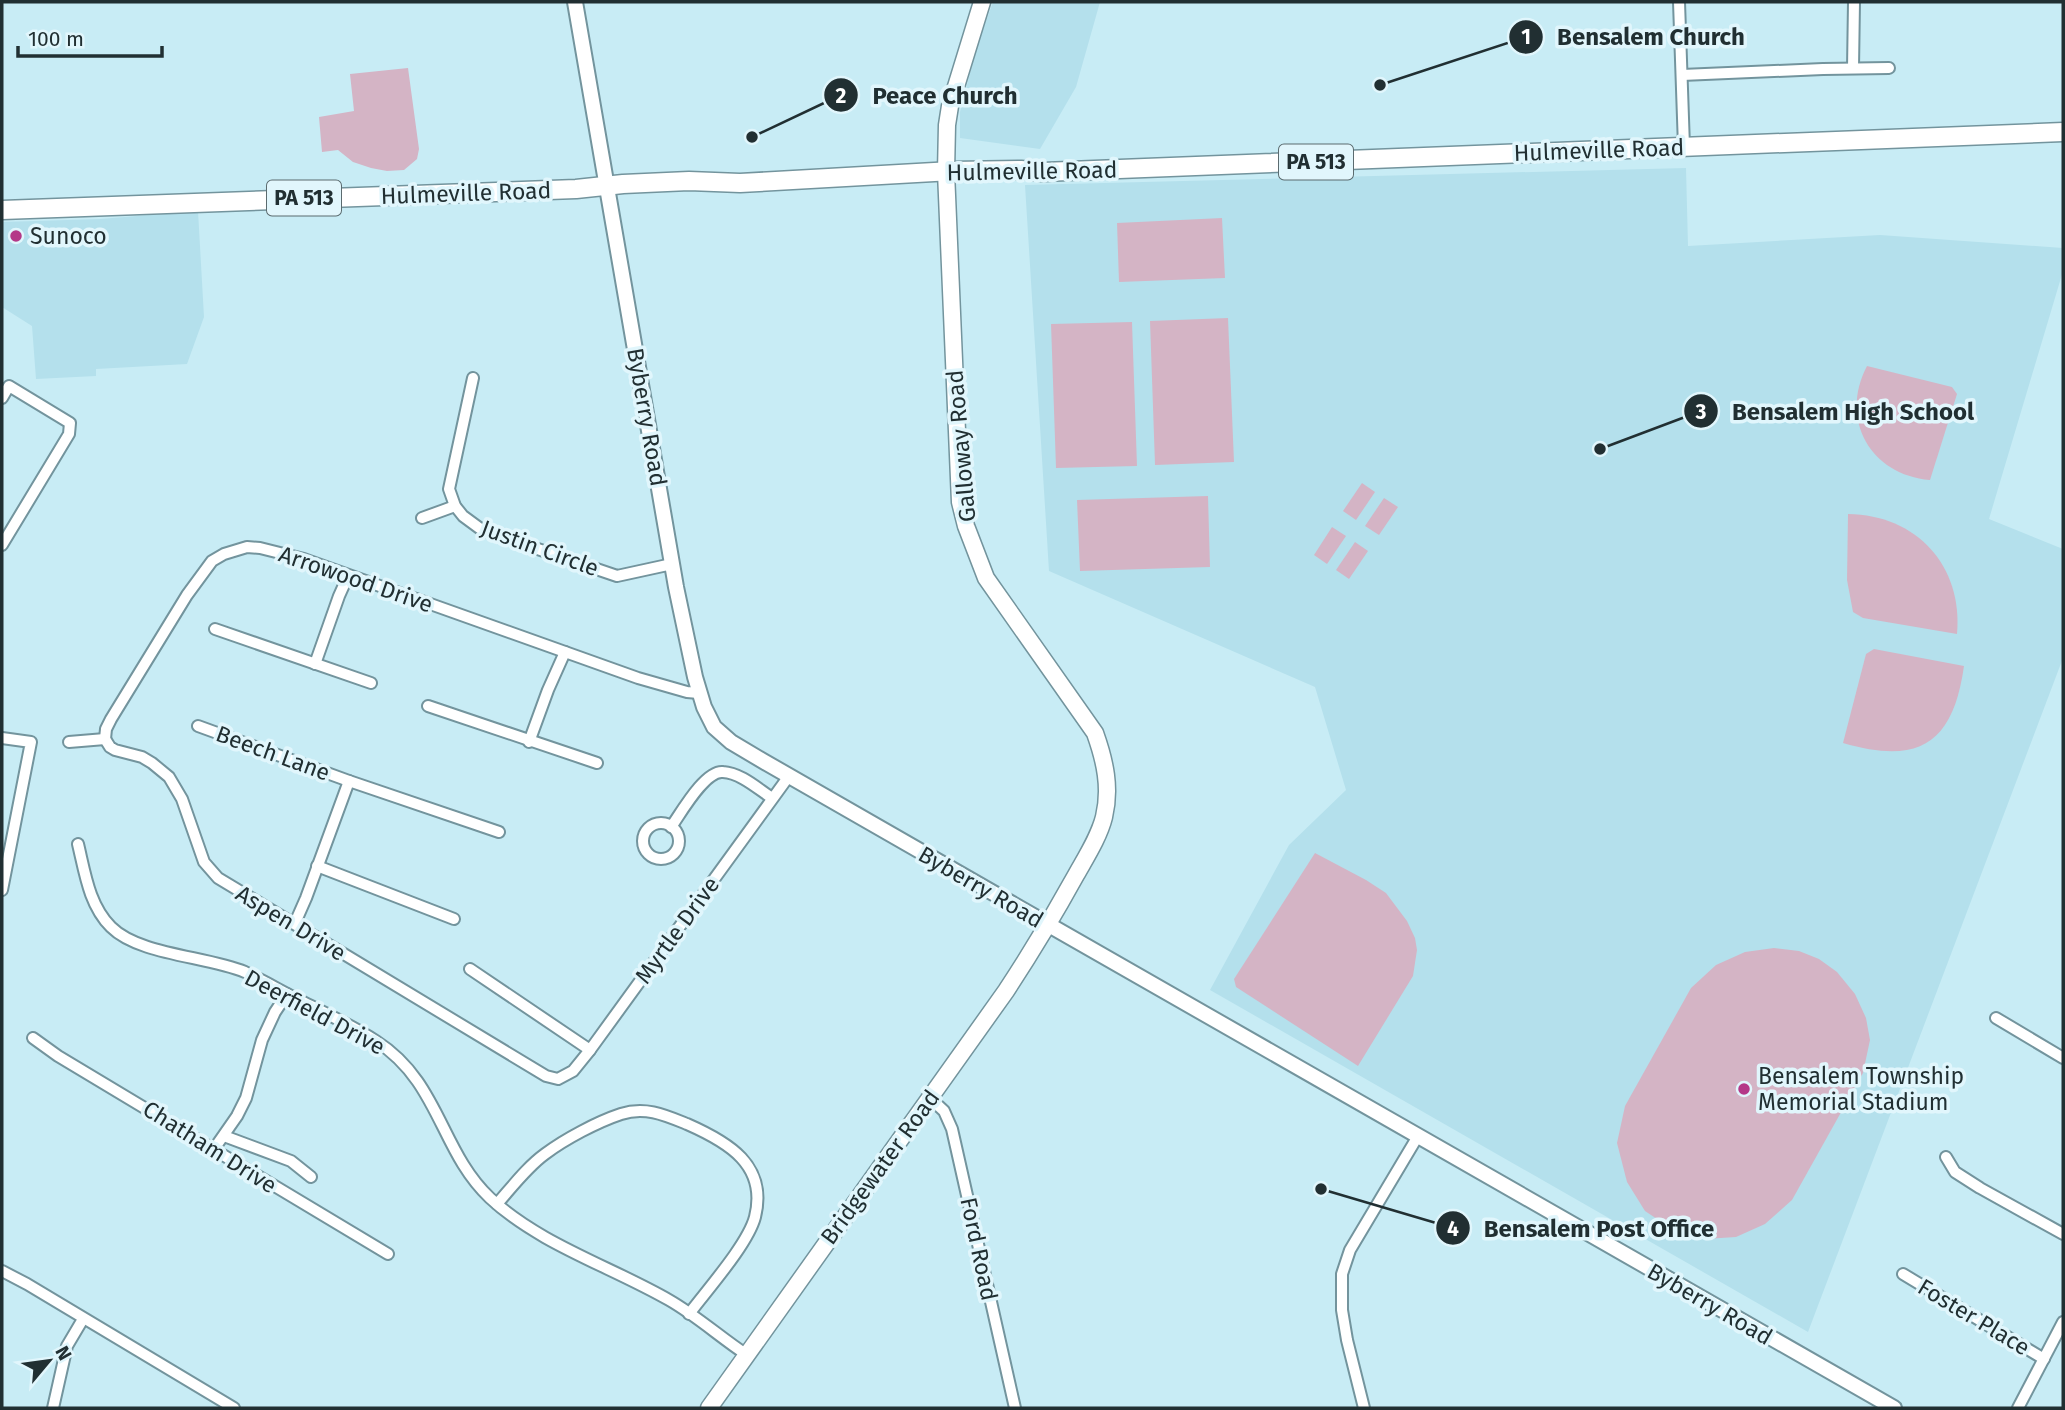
<svg xmlns="http://www.w3.org/2000/svg" width="2065" height="1410" font-family="'Fira Sans',sans-serif">
<rect width="100%" height="100%" fill="#c8ecf5"/>
<g fill="#b4e0ec">
<polygon points="993,2 1100,2 1076,87 1040,149 960,138 960,112 977,46"/>
<polygon points="1686,168 1688,246 1880,235 2063,248 2063,271 1989,519 2063,549 2063,658 1808,1332 1210,990 1289,845 1346,790 1315,687 1049,571 1025,185"/>
<polygon points="198,211 204,317 187,364 96,369 96,376 36,379 32,326 2,307 2,222 100,219"/>
</g>
<g fill="#d4b4c5">
<polygon points="408,68 419,149 417,159 404,170 387,171 371,168 353,162 338,150 322,152 319,117 354,111 350,74"/>
<polygon points="1222,218 1225,278 1119,282 1117,223"/>
<polygon points="1228,318 1234,462 1155,465 1150,321"/>
<polygon points="1132,322 1137,466 1056,468 1051,324"/>
<path d="M1867,366L1952,387L1957,394L1930,480C1870,475 1839,419 1867,366Z"/>
<polygon points="1362,483 1375,492 1356,520 1343,511"/>
<polygon points="1208,496 1210,567 1080,571 1077,500"/>
<polygon points="1384,498 1398,507 1379,535 1365,526"/>
<path d="M1848,514C1917,515 1963,566 1957,634L1863,618L1853,612L1847,580Z"/>
<polygon points="1332,527 1346,536 1327,564 1314,555"/>
<polygon points="1355,542 1368,551 1349,579 1336,570"/>
<path d="M1874,649L1964,666C1953,744 1919,765 1843,743L1866,654Z"/>
<polygon points="1315,853 1366,880 1386,893 1407,921 1415,938 1417,950 1413,976 1358,1066 1236,987 1234,979"/>
<polygon points="1774,948 1799,951 1819,959 1837,972 1855,994 1866,1018 1870,1040 1863,1073 1792,1200 1765,1224 1736,1237 1705,1239 1675,1231 1645,1211 1627,1182 1617,1143 1625,1106 1691,988 1716,965 1745,952"/>
</g>
<g fill="none" stroke-linecap="round" stroke-linejoin="round">
<defs>
<g id="minor">
<polyline points="1679,2 1684,147"/>
<polyline points="1853,68 1854,2"/>
<polyline points="1682,75 1823,69 1889,68"/>
<polyline points="473,378 449,489 455,506 463,516 482,530 617,576 672,564"/>
<polyline points="2,398 9,386 70,423 69,434 2,545"/>
<polyline points="422,518 455,506"/>
<polyline points="215,629 371,683"/>
<polyline points="315,664 339,596 348,576"/>
<polyline points="428,706 597,763"/>
<polyline points="198,726 349,781 499,832"/>
<polyline points="2,738 31,742 2,890"/>
<polyline points="105,739 110,747 115,750 142,757 152,763 169,777 182,799 204,862 218,878 546,1076 558,1079 573,1071 590,1050 789,776"/>
<polyline points="105,739 106,729 111,719 187,595 212,561 224,554 247,547 260,548 304,559 638,678 687,692 699,693"/>
<polyline points="69,742 105,739"/>
<polyline points="529,742 548,690 565,652"/>
<circle cx="661" cy="841" r="18"/>
<path d="M671,827C681,813 705,770 723,772C741,773 758,789 772,798"/>
<path d="M78,844C85,873 89,905 111,927C139,955 206,956 245,972C264,981 283,992 301,1001C327,1014 353,1026 376,1041C440,1082 440,1151 490,1198C539,1244 612,1267 669,1300C697,1316 721,1338 747,1355"/>
<polyline points="317,866 454,919"/>
<polyline points="295,923 306,898 349,781"/>
<polyline points="470,969 590,1050"/>
<polyline points="1996,1018 2063,1058"/>
<polyline points="33,1038 58,1056 388,1254"/>
<polyline points="930,1098 944,1111 952,1129 1015,1408"/>
<polyline points="224,1136 291,1161 311,1177"/>
<polyline points="214,1149 237,1116 246,1098 262,1040 275,1012 287,994"/>
<polyline points="1946,1157 1955,1172 1980,1188 2063,1234"/>
<path d="M497,1204C512,1187 527,1167 545,1154C565,1139 597,1122 621,1114C645,1106 665,1115 687,1124C728,1142 768,1165 755,1217C748,1244 707,1290 689,1314"/>
<polyline points="2,1271 27,1284 234,1408"/>
<polyline points="1903,1274 2044,1359"/>
<polyline points="53,1408 67,1346 83,1319"/>
<polyline points="1364,1408 1347,1340 1342,1310 1342,1274 1350,1250 1418,1136"/>
<polyline points="2018,1408 2063,1322"/>
</g>
<path id="tertiary" d="M575,2L676,587L695,677L704,707L714,727L731,742L763,761C1140,977 1517,1194 1894,1408"/>
<path id="secondary" d="M709,1408L1006,991C1031,953 1054,915 1076,875C1086,857 1099,837 1104,817C1111,788 1105,761 1095,733L986,578L966,526L960,502L946,172L947,125L950,106L982,2"/>
<polyline id="primary" points="2,210 576,189 623,184 689,181 740,183 952,171 1021,170 1043,172 2063,132"/>
</defs>
<use href="#minor" stroke="#73949d" stroke-width="14"/>
<use href="#tertiary" stroke="#73949d" stroke-width="18"/>
<use href="#secondary" stroke="#73949d" stroke-width="19"/>
<use href="#primary" stroke="#73949d" stroke-width="21"/>
<use href="#minor" stroke="#fff" stroke-width="10"/>
<use href="#tertiary" stroke="#fff" stroke-width="14"/>
<use href="#secondary" stroke="#fff" stroke-width="16"/>
<use href="#primary" stroke="#fff" stroke-width="18"/>
</g>
<g fill="#b43888" stroke="#e1f6fc" stroke-width="2.5">
<circle cx="16" cy="236" r="7"/>
<circle cx="1744" cy="1089" r="7"/>
</g>
<g text-anchor="middle" dominant-baseline="central" stroke-width="7" stroke-linejoin="round" paint-order="stroke">
<g fill="#e1f6fc" stroke="#5b6b6f" stroke-width="2">
<rect x="1279" y="144.5" width="74" height="35" rx="5"/>
<rect x="267" y="180.5" width="74" height="35" rx="5"/>
</g>
<g font-size="21" font-weight="bold" fill="#212f32">
<text x="1316" y="162">PA 513</text>
<text x="304" y="198">PA 513</text>
</g>
<g font-size="23" fill="#212f32" stroke="#e1f6fc">
<text transform="translate(1599 150) rotate(-2)">Hulmeville Road</text>
<text transform="translate(1032 171) rotate(-1)">Hulmeville Road</text>
<text transform="translate(466 193) rotate(-2)">Hulmeville Road</text>
<text transform="translate(647 417) rotate(80)">Byberry Road</text>
<text transform="translate(961 446) rotate(-95)">Galloway Road</text>
<text transform="translate(540 548) rotate(20)">Justin Circle</text>
<text transform="translate(356 579) rotate(19)">Arrowood Drive</text>
<text transform="translate(273 753) rotate(20)">Beech Lane</text>
<text transform="translate(981 887) rotate(30)">Byberry Road</text>
<text transform="translate(291 923) rotate(31)">Aspen Drive</text>
<text transform="translate(677 930) rotate(-54)">Myrtle Drive</text>
<text transform="translate(315 1012) rotate(28)">Deerfield Drive</text>
<text transform="translate(210 1147) rotate(32)">Chatham Drive</text>
<text transform="translate(880 1167) rotate(-54)">Bridgewater Road</text>
<text transform="translate(979 1249) rotate(78)">Ford Road</text>
<text transform="translate(1710 1304) rotate(30)">Byberry Road</text>
<text transform="translate(1974 1317) rotate(31)">Foster Place</text>
</g>
<g font-size="23" fill="#212f32" stroke="#e1f6fc" text-anchor="start">
<text x="30" y="236">Sunoco</text>
<text x="1758" y="1076">Bensalem Township<tspan x="1758" dy="26">Memorial Stadium</tspan></text>
</g>
</g>
<path fill="none" stroke="#212f32" stroke-width="2.5" d="M1380 85L1526 37M752 137L841 95M1600 449L1701 411M1321 1189L1453 1228"/>
<g fill="#212f32" stroke="#e1f6fc" stroke-width="2.5">
<circle cx="1380" cy="85" r="7"/>
<circle cx="752" cy="137" r="7"/>
<circle cx="1600" cy="449" r="7"/>
<circle cx="1321" cy="1189" r="7"/>
<circle cx="1526" cy="37" r="18"/>
<circle cx="841" cy="95" r="18"/>
<circle cx="1701" cy="411" r="18"/>
<circle cx="1453" cy="1228" r="18"/>
</g>
<g font-size="21" text-anchor="middle" font-weight="bold" fill="#fff">
<text x="1526" y="44">1</text>
<text x="841" y="103">2</text>
<text x="1701" y="419">3</text>
<text x="1453" y="1236">4</text>
</g>
<g font-size="24" text-anchor="middle" font-weight="bold" fill="#212f32" stroke="#e1f6fc" stroke-width="7" stroke-linejoin="round" paint-order="stroke">
<text x="1651" y="45">Bensalem Church</text>
<text x="945" y="104">Peace Church</text>
<text x="1853" y="420">Bensalem High School</text>
<text x="1599" y="1237">Bensalem Post Office</text>
</g>
<rect width="2065" height="1410" fill="none" stroke="#212f32" stroke-width="7"/>
<g transform="translate(49 1361) rotate(61)" stroke="#e1f6fc" stroke-width="5" paint-order="stroke">
<path d="M0-5L12 26L0 18L-12 26Z" fill="#212f32"/>
<text y="-10" font-size="19" font-weight="bold" text-anchor="middle" fill="#212f32">N</text>
</g>
<path d="M18 46v10h144v-10" fill="none" stroke="#212f32" stroke-width="3.5"/>
<text x="28" y="46" font-size="21" fill="#212f32" stroke="#e1f6fc" stroke-width="5" paint-order="stroke">100 m</text>
</svg>
